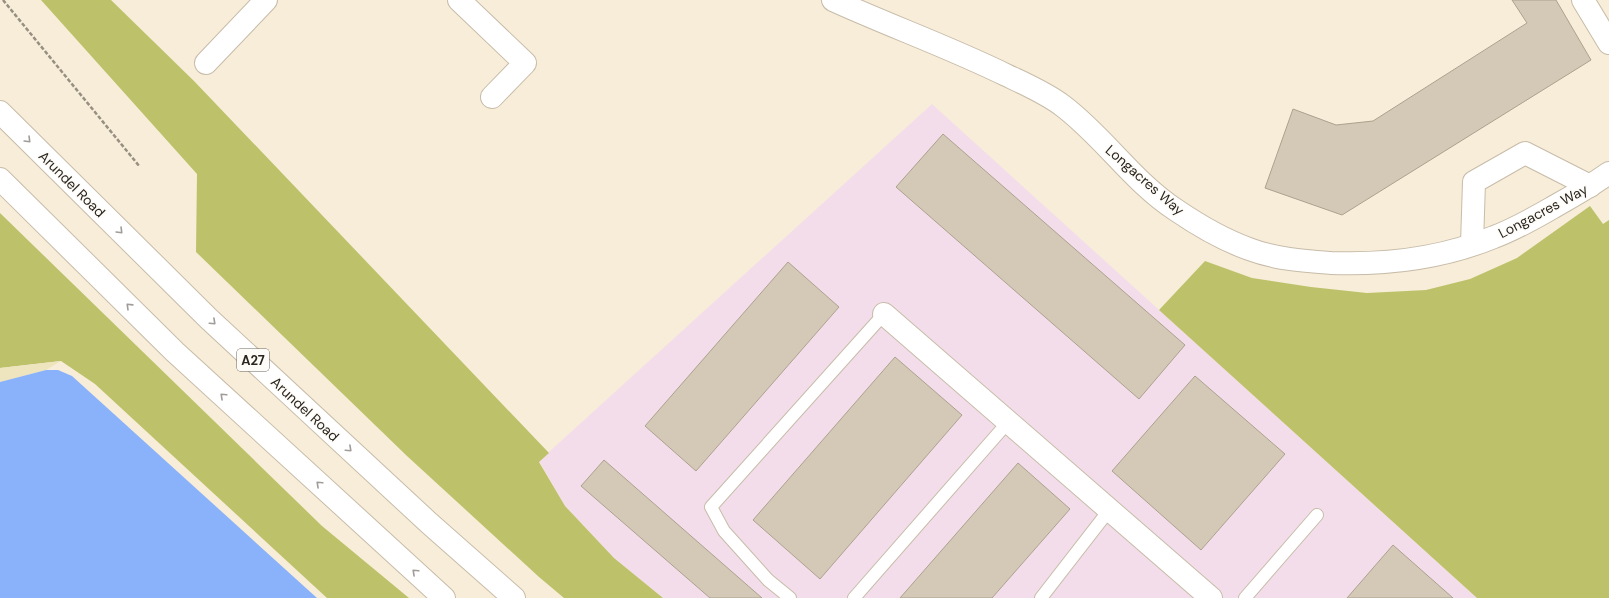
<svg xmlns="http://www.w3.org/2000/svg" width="1609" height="598" font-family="'DM Sans',sans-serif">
<rect width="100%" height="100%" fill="#f8edd9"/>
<polygon fill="#f3ddea" points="932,104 1308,445 1477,598 663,598 614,558 565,506 539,461"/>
<g fill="#bdc26a">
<polygon points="41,0 111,0 194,81 549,453 539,462 565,506 614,558 663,598 564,598 539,577 407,456 196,252 197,174"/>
<polygon points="1590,206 1603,224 1609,220 1609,598 1477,598 1159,310 1205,261 1252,278 1311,287 1367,293 1426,290 1470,279 1517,258"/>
<polygon points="0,213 322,526 409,598 327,598 95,384 61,361 0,368"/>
</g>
<polygon fill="#eee5bf" points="61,361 46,370 0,382 0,368"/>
<polygon fill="#8ab2fa" points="46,370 58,370 72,376 317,598 0,598 0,382"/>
<g fill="#d4c9b6" stroke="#aca18e">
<polygon points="1512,0 1556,0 1591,60 1342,215 1265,188 1293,109 1336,125 1373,121 1527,23"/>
<polygon points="943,134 1185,345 1139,399 896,187"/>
<polygon points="788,262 839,307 696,471 645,426"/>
<polygon points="895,357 962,415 820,579 753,520"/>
<polygon points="1195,376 1285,454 1201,550 1112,471"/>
<polygon points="604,460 762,598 710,598 581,486"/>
<polygon points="1018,463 1070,509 992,598 900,598"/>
<polygon points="1393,545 1453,598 1347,598"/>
</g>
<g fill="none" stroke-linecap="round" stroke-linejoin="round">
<defs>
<g id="service">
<polyline points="790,598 768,580 724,531 711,507 884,314"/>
<polyline points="854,598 1009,421"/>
<polyline points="1041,598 1110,509"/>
<polyline points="1245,598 1317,515"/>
</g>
<g id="minor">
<polyline points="459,0 525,63 492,97"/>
<polyline points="1583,0 1609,43"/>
<polyline points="206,63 266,0"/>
<polyline points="1472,244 1474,182 1525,153 1590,186"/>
<polyline points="884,314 1211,598"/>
</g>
<path id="secondary" d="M833,0C890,26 949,47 1006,75C1025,84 1046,93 1063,106C1104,137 1133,182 1176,210C1198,225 1224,240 1249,249C1275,259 1304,261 1331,263C1386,265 1443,258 1494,237C1516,229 1536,217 1557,205C1575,195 1592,185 1609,173"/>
<g id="trunk">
<polyline points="0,112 209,319 429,523 514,598"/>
<polyline points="0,179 175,352 444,598"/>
</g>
</defs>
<use href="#service" stroke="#c7bca9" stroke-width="14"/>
<use href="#minor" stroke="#c7bca9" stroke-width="24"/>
<use href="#secondary" stroke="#c7bca9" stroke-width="24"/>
<use href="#trunk" stroke="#c7bca9" stroke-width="24"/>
<polyline stroke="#978f81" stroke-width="2.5" stroke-dasharray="4 2" stroke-linecap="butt" points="3,0 140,167"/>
<use href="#service" stroke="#fff" stroke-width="12"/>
<use href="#minor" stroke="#fff" stroke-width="22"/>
<use href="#secondary" stroke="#fff" stroke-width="22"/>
<use href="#trunk" stroke="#fff" stroke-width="22"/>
</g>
<defs><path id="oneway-chevron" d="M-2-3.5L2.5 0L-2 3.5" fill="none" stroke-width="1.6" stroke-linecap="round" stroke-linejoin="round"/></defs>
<g stroke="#9f9c99">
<use href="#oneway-chevron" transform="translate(28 140) rotate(45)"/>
<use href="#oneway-chevron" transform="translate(120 231) rotate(45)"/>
<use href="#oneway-chevron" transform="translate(129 306) rotate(-136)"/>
<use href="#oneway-chevron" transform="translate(213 322) rotate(43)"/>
<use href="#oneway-chevron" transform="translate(223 396) rotate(-137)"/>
<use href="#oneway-chevron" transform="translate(349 449) rotate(43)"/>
<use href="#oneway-chevron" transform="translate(319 484) rotate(-137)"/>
<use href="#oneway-chevron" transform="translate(415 572) rotate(-137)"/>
</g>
<g text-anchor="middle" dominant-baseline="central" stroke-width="3" stroke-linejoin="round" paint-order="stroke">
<rect fill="#fdfbf7" stroke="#69645e" stroke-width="1" x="237" y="349" width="32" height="22" rx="3"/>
<g font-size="13" font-weight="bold" fill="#29241d">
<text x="253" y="360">A27</text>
</g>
<g font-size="14" fill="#29241d" stroke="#fdfbf7">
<text transform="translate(1145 180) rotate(41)">Longacres Way</text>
<text transform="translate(72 184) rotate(45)">Arundel Road</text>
<text transform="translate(1543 211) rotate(-28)">Longacres Way</text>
<text transform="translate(305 409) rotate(43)">Arundel Road</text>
</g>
</g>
</svg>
